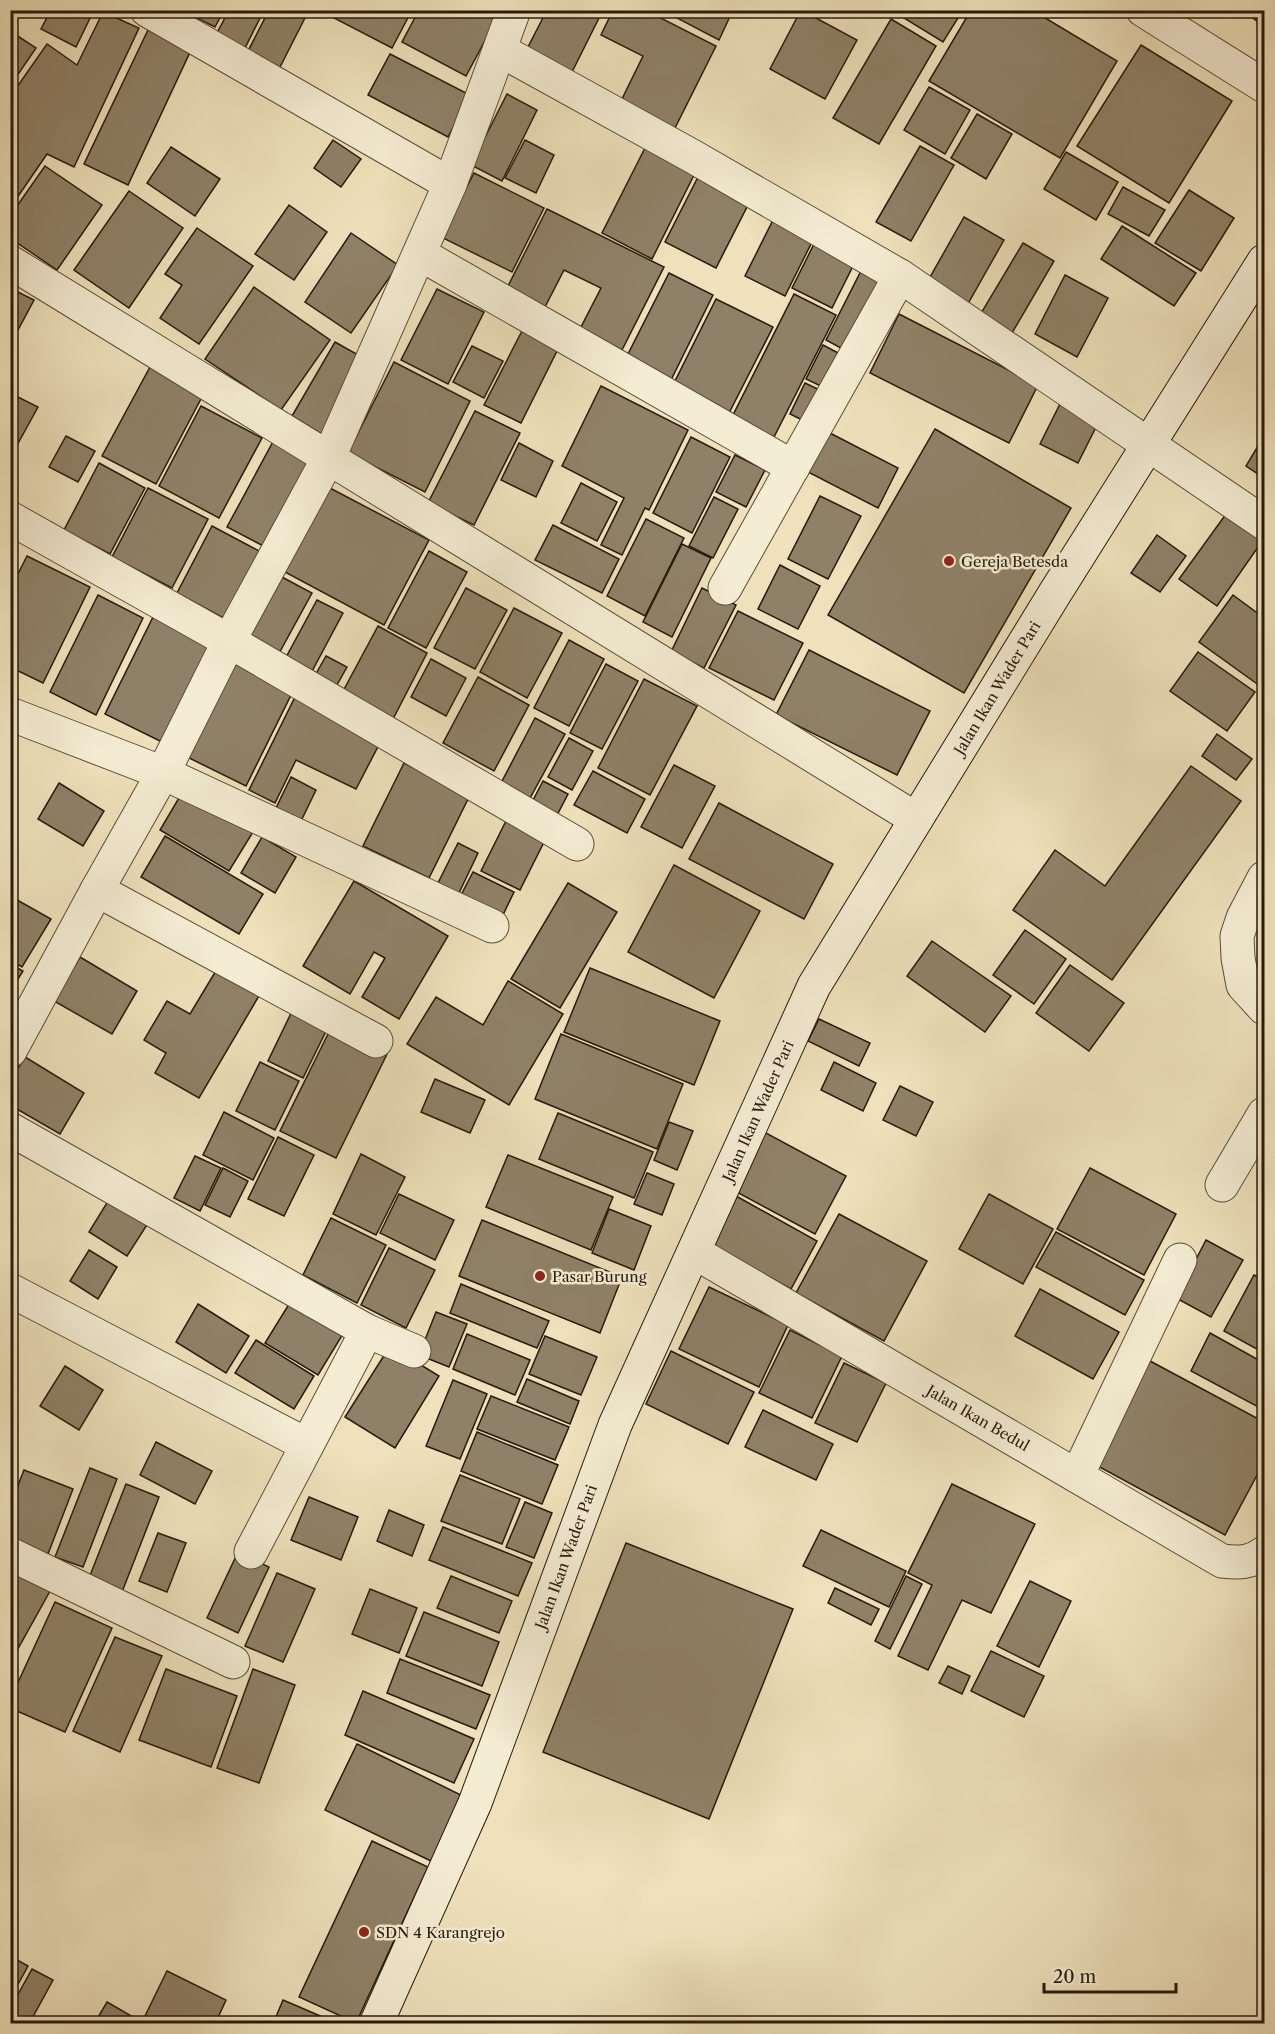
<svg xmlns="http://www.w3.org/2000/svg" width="1275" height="2034" font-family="'Libre Caslon Text',serif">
<rect width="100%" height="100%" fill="#eee1bb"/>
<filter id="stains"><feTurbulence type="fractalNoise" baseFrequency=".00333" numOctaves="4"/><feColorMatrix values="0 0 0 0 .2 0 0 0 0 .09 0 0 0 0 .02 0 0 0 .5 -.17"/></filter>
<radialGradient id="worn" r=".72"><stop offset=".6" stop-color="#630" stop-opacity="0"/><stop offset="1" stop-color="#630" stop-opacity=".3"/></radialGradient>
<g fill="#8f8167" stroke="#281a0d" stroke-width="1.5">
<polygon points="51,10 94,10 76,47 41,29"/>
<polygon points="201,10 224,10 215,27 197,18"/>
<polygon points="229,10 264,10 243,52 215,37"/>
<polygon points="269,10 309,10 276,75 244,59"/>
<polygon points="335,10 412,10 392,48 332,17"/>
<polygon points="419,10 478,10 496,20 466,76 402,42"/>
<polygon points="547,10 603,10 571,74 526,51"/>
<polygon points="613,10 645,10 716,46 674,130 620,103 643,56 601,35"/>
<polygon points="678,10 733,10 719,40 675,17"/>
<polygon points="801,10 857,40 825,99 770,69"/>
<polygon points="891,10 963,10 943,42"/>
<polygon points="971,10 1032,10 1117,61 1060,158 929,81"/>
<polygon points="1254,10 1264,10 1264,26 1250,16"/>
<polygon points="103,12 139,28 74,167 47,154 10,208 10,97 47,44 77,65"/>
<polygon points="891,19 936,46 879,144 833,118"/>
<polygon points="148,30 191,50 128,185 84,164"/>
<polygon points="10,31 36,48 10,86"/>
<polygon points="1141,45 1232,101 1169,203 1077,146"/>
<polygon points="390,54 470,95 448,137 368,95"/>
<polygon points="929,87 970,110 945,154 904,130"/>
<polygon points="507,94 537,110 502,181 471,165"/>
<polygon points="977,114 1012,134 986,179 951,158"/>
<polygon points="333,140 361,159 341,187 314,168"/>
<polygon points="525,140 554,155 536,193 505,178"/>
<polygon points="646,146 696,171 652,259 602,233"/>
<polygon points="920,146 954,165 911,241 876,222"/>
<polygon points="171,147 220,179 195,216 147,183"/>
<polygon points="1066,152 1118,182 1096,220 1044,189"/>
<polygon points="45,166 102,205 57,270 10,238 10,216"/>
<polygon points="474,173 544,208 512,272 441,237"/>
<polygon points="699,175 750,201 716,268 665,242"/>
<polygon points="1123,187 1165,210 1149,236 1108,214"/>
<polygon points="1189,190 1234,218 1201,271 1155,243"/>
<polygon points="129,191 183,228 129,308 74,270"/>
<polygon points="289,205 327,232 294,280 255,254"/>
<polygon points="547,209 664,267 622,350 580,329 601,288 564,270 545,307 507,288"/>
<polygon points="964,217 1004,240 965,309 925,286"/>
<polygon points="774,218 814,238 785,296 745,276"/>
<polygon points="1122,226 1196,273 1174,306 1101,259"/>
<polygon points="197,228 253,266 199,344 160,318 182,285 165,274"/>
<polygon points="351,233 398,265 351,333 305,302"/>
<polygon points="1023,243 1054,261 1012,333 980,315"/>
<polygon points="814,244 854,264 832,308 792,288"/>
<polygon points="865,263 889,275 850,353 826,340"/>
<polygon points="669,273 713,295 671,380 626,358"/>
<polygon points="1065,275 1108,298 1077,357 1035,334"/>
<polygon points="254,287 330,340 281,410 205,359"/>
<polygon points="10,288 34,300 10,345"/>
<polygon points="437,289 484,312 448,384 401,360"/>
<polygon points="794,294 836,315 774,437 732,417"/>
<polygon points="716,299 773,327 729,413 673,385"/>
<polygon points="899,314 1038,385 1009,443 870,373"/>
<polygon points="523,329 559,347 521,423 484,405"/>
<polygon points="335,342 367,360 323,435 292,416"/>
<polygon points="823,345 844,356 827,389 806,379"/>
<polygon points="472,346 503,361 484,398 453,382"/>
<polygon points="394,362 470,401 425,492 348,453"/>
<polygon points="150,367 203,395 156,484 102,456"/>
<polygon points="805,383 822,391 806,422 790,414"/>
<polygon points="601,386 688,430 649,510 645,508 622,555 601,545 624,498 562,466"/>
<polygon points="10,393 38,407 10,458"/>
<polygon points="1064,396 1102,415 1078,463 1040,444"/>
<polygon points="201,406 262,438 219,518 159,486"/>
<polygon points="475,411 520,433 474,525 428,503"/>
<polygon points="935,429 1071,508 964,693 828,615"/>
<polygon points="826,431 898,468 878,508 806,471"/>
<polygon points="66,436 95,451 78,482 49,467"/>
<polygon points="1264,436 1264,478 1246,466"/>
<polygon points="691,437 730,457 692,533 653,513"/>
<polygon points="275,438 318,461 271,550 227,527"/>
<polygon points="519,443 553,461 536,497 501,480"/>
<polygon points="735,455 765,470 746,507 716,492"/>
<polygon points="99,463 145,488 110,554 64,530"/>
<polygon points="581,483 617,502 597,541 561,523"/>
<polygon points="328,487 429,540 384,625 283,571"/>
<polygon points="148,488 208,519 172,588 112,557"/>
<polygon points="820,496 861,516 828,579 788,559"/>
<polygon points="714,497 738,509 713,558 689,546"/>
<polygon points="1226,514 1263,540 1217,606 1179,579"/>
<polygon points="646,519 684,538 645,616 607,596"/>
<polygon points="553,525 619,559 602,593 535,560"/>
<polygon points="212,526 263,553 227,620 177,593"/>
<polygon points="1157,535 1186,556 1160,592 1131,573"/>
<polygon points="682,544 711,558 672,637 643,622"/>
<polygon points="429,551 467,572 426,648 388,628"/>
<polygon points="27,556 90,587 43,683 10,667 10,590"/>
<polygon points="780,565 820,586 798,629 758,609"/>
<polygon points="280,576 312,593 277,657 246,640"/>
<polygon points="466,588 507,610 475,669 434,648"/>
<polygon points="702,588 736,605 704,668 671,652"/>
<polygon points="98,595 143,618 96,715 50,692"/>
<polygon points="1233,595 1264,618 1264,680 1260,686 1199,642"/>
<polygon points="317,600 343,613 310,675 284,661"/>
<polygon points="514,608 562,633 527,698 480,672"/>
<polygon points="156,611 219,642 168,745 105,714"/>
<polygon points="738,611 803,643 774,700 709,668"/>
<polygon points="378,626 427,653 392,721 341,695"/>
<polygon points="569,640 604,659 569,726 534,708"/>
<polygon points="809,650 930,711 897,775 776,715"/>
<polygon points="1198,652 1255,692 1227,731 1170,691"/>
<polygon points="229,655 295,687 246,786 181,754"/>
<polygon points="326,656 347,667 333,692 312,681"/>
<polygon points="431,659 466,678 446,716 411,697"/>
<polygon points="606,664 638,681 602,749 570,733"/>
<polygon points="478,677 529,705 494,771 443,743"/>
<polygon points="644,679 697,706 650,795 598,768"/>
<polygon points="296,695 383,737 356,789 296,760 275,803 249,790"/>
<polygon points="535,718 565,734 529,800 500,785"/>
<polygon points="1217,734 1252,759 1236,780 1202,756"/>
<polygon points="569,738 593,751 572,790 548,777"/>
<polygon points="404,763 470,795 429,878 363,846"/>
<polygon points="674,765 715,786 682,848 641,827"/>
<polygon points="1191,766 1241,801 1112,980 1013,910 1055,850 1105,886"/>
<polygon points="593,771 645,799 627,833 574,805"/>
<polygon points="291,777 316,790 301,821 276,808"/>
<polygon points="543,781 568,794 554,821 529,808"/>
<polygon points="59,783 104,811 83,846 38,819"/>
<polygon points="186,786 256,827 229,871 160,830"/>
<polygon points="719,803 833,864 804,919 689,859"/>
<polygon points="507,819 546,838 520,890 481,871"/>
<polygon points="165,836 263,894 239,934 141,877"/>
<polygon points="262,837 296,857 275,893 241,873"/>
<polygon points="458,843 478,853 458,895 437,885"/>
<polygon points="674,865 760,911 714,998 628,952"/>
<polygon points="473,872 514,892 502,917 460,897"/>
<polygon points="354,881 448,936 399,1019 362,997 385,958 374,952 350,994 303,966"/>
<polygon points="568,883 617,912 560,1008 511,979"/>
<polygon points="10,896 51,919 22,967 10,960"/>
<polygon points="1025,930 1066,959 1034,1004 993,975"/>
<polygon points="932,941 1011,996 985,1032 907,976"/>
<polygon points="80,957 137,991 112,1034 54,1001"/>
<polygon points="10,964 23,971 10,992"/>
<polygon points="220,964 263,989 199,1098 155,1073 166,1053 144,1040 167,1001 190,1014"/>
<polygon points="1070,965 1124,1003 1089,1051 1036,1013"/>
<polygon points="590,968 720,1021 694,1085 564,1032"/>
<polygon points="508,981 563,1014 509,1105 407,1044 436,997 483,1025"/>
<polygon points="295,1005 330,1023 303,1078 268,1061"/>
<polygon points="819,1019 870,1043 859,1066 808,1041"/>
<polygon points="331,1028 387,1054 336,1158 280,1131"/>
<polygon points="561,1034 683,1084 657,1149 535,1099"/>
<polygon points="25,1057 84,1093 60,1134 10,1105 10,1081"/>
<polygon points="260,1062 299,1081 275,1130 236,1111"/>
<polygon points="834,1062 876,1083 863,1111 821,1090"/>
<polygon points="435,1079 485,1100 470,1133 421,1112"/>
<polygon points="900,1086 933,1102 916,1136 883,1120"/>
<polygon points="224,1112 274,1138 253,1180 203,1155"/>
<polygon points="558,1113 653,1152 634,1198 539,1159"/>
<polygon points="669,1122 693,1131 677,1170 654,1160"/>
<polygon points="762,1131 846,1176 815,1234 731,1189"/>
<polygon points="278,1137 314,1155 284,1216 248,1199"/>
<polygon points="361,1154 405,1177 376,1235 333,1214"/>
<polygon points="508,1155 613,1197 591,1250 486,1207"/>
<polygon points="195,1156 221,1168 200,1211 174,1198"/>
<polygon points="223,1168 248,1181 230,1217 205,1205"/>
<polygon points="1090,1168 1176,1214 1144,1275 1057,1229"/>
<polygon points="647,1173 674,1184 662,1215 634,1204"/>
<polygon points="113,1193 152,1217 127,1256 89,1232"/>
<polygon points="399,1194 454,1220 435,1260 380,1233"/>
<polygon points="989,1194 1053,1229 1023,1284 959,1249"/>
<polygon points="736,1196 817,1241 791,1289 709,1245"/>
<polygon points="609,1209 651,1226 634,1270 592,1253"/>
<polygon points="839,1214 927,1261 884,1341 796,1293"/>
<polygon points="331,1218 386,1245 357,1303 303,1275"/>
<polygon points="482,1220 622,1277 600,1333 459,1276"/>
<polygon points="1056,1232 1144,1280 1125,1315 1036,1267"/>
<polygon points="1206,1240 1243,1260 1211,1317 1176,1298"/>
<polygon points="389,1248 435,1270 406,1328 361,1305"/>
<polygon points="89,1250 117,1267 98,1299 70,1281"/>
<polygon points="1254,1275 1264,1280 1264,1353 1224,1331"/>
<polygon points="461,1284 549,1321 537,1348 450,1313"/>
<polygon points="709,1287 788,1325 759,1387 679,1349"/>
<polygon points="1040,1289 1119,1332 1093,1379 1015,1336"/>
<polygon points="294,1296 346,1329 318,1375 265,1343"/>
<polygon points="198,1304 249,1336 226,1373 176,1342"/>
<polygon points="436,1312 467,1324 449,1367 419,1355"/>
<polygon points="790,1330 842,1356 812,1418 759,1393"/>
<polygon points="1210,1333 1264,1363 1264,1410 1191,1371"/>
<polygon points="467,1334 530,1360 515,1395 453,1369"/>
<polygon points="545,1336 597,1357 581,1395 529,1374"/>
<polygon points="256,1340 314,1376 294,1409 235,1373"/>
<polygon points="390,1346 439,1376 395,1448 345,1417"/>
<polygon points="671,1351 754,1392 728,1444 646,1404"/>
<polygon points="1150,1361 1264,1422 1264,1462 1225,1535 1094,1464"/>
<polygon points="844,1363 886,1383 857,1442 815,1423"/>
<polygon points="65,1366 103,1390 79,1430 40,1406"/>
<polygon points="527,1379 579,1401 570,1424 517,1402"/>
<polygon points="453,1380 487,1394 460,1459 426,1446"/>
<polygon points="491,1396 569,1427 555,1460 477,1429"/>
<polygon points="763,1410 833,1444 816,1480 745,1447"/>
<polygon points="477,1432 558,1465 542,1504 461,1471"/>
<polygon points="156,1442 212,1471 195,1504 140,1475"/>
<polygon points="90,1468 117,1479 83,1567 55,1557"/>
<polygon points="24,1470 73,1489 48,1554 10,1539 10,1506"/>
<polygon points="460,1475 520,1499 502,1544 441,1521"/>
<polygon points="126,1484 159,1497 122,1592 89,1578"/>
<polygon points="952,1484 1035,1524 991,1613 962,1600 928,1670 898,1656 932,1585 908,1573"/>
<polygon points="309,1497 358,1517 341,1560 291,1540"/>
<polygon points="525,1502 552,1513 534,1558 506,1547"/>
<polygon points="389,1510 424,1525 412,1556 377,1541"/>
<polygon points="443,1527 532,1563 518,1596 429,1560"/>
<polygon points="821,1530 906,1571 889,1607 803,1566"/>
<polygon points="158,1533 186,1543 167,1592 139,1581"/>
<polygon points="626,1543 793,1609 709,1819 543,1752"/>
<polygon points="238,1552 269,1567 238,1633 207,1618"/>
<polygon points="10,1569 50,1591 10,1663"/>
<polygon points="277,1573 315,1589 283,1662 245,1646"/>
<polygon points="451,1576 512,1601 499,1633 437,1608"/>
<polygon points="906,1576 922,1584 890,1649 875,1641"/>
<polygon points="1030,1581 1071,1601 1039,1667 997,1646"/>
<polygon points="835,1588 879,1609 871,1625 828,1603"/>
<polygon points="370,1589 417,1608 399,1653 352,1634"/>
<polygon points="55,1602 112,1628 65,1732 10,1708 10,1700"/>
<polygon points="424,1612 499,1642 482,1686 406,1656"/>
<polygon points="115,1637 162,1656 120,1752 73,1731"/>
<polygon points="991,1651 1044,1676 1024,1717 971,1691"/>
<polygon points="400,1659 490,1695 476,1729 387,1693"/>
<polygon points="948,1666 970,1676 962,1694 939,1683"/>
<polygon points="166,1669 237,1696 211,1767 139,1740"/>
<polygon points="253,1669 295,1685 259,1783 217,1768"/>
<polygon points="363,1691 474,1739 454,1783 345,1735"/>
<polygon points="357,1744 467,1798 435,1863 325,1810"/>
<polygon points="372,1841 428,1867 356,2023 299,1997"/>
<polygon points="10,1956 28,1966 10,1999"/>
<polygon points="32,1969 53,1980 29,2024 10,2024 10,2009"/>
<polygon points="167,1971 226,2000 215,2024 150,2024 143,2020"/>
<polygon points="283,2000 339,2024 273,2024"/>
<polygon points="107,2002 140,2021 138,2024 94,2024"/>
</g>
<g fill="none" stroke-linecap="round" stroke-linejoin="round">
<defs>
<g id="street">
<polyline points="147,10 450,184"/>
<polyline points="1143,10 1264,86"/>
<polyline points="500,50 692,156 900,276 1264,523"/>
<polyline points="420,254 793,467"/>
<polyline points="10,262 916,819"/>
<polyline points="10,518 229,641 577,844"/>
<polyline points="725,588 900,276"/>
<polyline points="10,714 163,773 492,926"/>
<polyline points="1264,878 1243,918 1237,936 1238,958 1243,985 1264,1008"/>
<polyline points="97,890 376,1041"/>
<polyline points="10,1051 97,890 163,773 229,641 329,457 450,184 514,10"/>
<polyline points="10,1129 367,1331 414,1351"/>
<polyline points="1222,1185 1264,1114"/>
<path d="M694,1252L1222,1561C1239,1563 1250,1563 1264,1553"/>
<polyline points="10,1290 307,1445"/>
<polyline points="1077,1476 1180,1260"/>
<polyline points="251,1552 367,1331"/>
<polyline points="10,1554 233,1662"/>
</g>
<polyline id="secondary" points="376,2024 475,1803 615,1425 814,986 1055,593 1264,261"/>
</defs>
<use href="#street" stroke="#5a4c38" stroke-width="35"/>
<use href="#secondary" stroke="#281a0d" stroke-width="35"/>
<use href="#street" stroke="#f4ecd3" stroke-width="33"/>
<use href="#secondary" stroke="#f4ecd3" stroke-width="33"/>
</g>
<g fill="#8f2418" stroke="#f4ecd3" stroke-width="2">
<circle cx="949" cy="561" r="6"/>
<circle cx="540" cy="1276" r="6"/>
<circle cx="364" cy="1932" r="6"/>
</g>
<g text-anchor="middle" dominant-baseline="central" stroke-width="5" stroke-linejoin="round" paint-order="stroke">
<g font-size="15" fill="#281a0d" stroke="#f4ecd3" text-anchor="start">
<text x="961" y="561">Gereja Betesda</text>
<text x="552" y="1276">Pasar Burung</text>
<text x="376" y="1932">SDN 4 Karangrejo</text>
</g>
<g font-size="15" fill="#281a0d" stroke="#f4ecd3">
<text transform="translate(997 688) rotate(-59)">Jalan Ikan Wader Pari</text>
<text transform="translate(758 1111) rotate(-66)">Jalan Ikan Wader Pari</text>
<text transform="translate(978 1418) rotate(30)">Jalan Ikan Bedul</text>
<text transform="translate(566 1557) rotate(-70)">Jalan Ikan Wader Pari</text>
</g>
</g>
<rect width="1275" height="2034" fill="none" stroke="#eee1bb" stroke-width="36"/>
<rect x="12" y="12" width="1251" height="2010" fill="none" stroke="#281a0d" stroke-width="3"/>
<rect x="18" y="18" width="1239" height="1998" fill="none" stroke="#281a0d" stroke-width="1.5"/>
<path d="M1044 1983v9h132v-9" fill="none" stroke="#281a0d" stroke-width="3"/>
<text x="1053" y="1983" font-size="18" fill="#281a0d" stroke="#f4ecd3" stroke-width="4.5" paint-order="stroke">20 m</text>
<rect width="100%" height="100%" filter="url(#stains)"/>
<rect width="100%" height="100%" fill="url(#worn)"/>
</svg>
